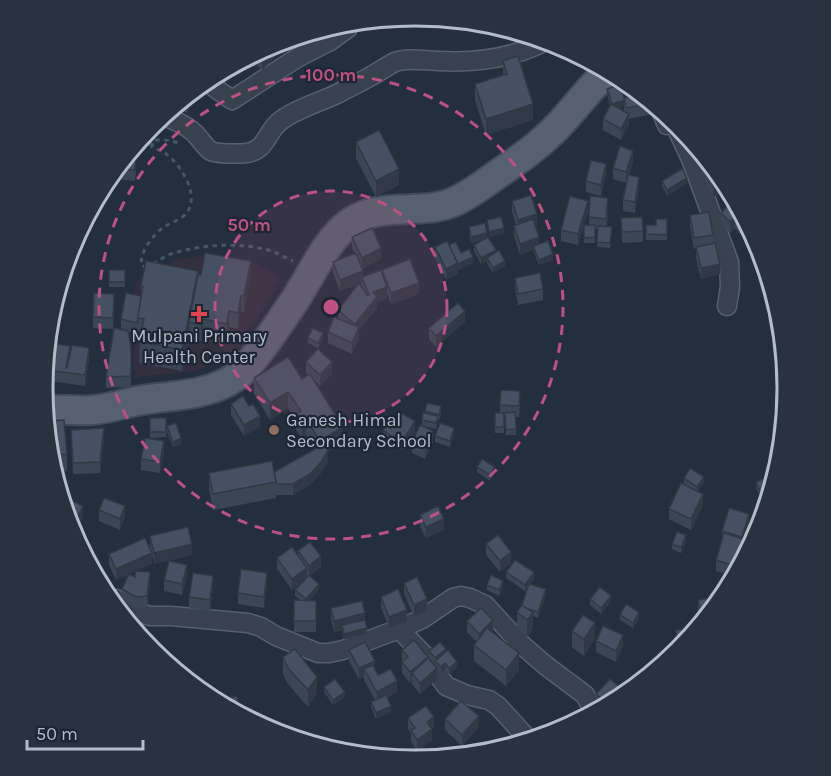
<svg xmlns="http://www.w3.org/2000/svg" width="831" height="776" font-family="Karla,sans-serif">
<rect width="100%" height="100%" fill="#242f3e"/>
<polygon fill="#32303f" points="215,254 256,263 278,275 280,281 255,322 232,350 219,360 196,371 135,377 133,359 140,306 135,301 134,291 137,280 153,276 174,260"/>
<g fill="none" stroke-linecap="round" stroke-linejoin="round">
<defs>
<g id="minor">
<polyline points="330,41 348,28"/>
<polyline points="215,88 232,100 297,58 330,41 323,33"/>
<polyline points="662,113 667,125 680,125"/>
<path d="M164,116C174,120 184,124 192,131C199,136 205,148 211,151C217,154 239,154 247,153C266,150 266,134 278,123C290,111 323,101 339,93C350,87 361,82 371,76C379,72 387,66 395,62C409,57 426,61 440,61C476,63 513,58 546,41"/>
<polyline points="675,125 691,159 729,262 730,287 727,306"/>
<polyline points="116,599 135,611 150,616 171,616 248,623 261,627 276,636 318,653 329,653 343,650 399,629 424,655 446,686 467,695 489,700 498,706 528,739"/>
<polyline points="399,629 422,619 453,598 461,596 470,598 485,605 522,645 545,665 585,695 593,709"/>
</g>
<path id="primary" d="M47,410C62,409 77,411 93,410C108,409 122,404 137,401C169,395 206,397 234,378C253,365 279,323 293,303C310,278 326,239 351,222C385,200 421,217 456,201C470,194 483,185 495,176C517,161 540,145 559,125C575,108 587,91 605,74"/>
</defs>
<use href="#minor" stroke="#565f6c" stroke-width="21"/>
<use href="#primary" stroke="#414a57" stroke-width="32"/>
<g stroke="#44595c" stroke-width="3" stroke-dasharray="4.5 4.5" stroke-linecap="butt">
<polyline points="138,145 152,144"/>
<path d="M153,264C160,260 166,255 174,253C205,244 241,242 272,251C279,254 286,258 293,261"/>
<path d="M147,267L142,266C138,253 154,234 164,227C172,222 183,219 188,211C199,192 180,164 165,153C161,151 156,149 152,147L153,141C162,138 173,141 181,144"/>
</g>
<use href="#minor" stroke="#38414e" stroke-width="18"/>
<use href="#primary" stroke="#56606e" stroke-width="28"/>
</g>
<g fill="#3b4654" fill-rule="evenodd">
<polygon points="273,43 276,56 262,70 257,65 255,67 248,60"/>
<polygon points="503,61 533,120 486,135 475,100 475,84 503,75"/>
<path d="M607,89L624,98L636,96L653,107V114L629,119V125L621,140L603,130V119L610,105L607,95ZM624,106V112L618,108Z"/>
<polygon points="194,96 187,113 176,108"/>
<polygon points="356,142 399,185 376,197 356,158"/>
<polygon points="129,159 136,171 135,181 115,179"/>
<polygon points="633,162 629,175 639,188 635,213 623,211 623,200 626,183 613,179 613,168"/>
<polygon points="705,170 724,191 713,197 705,181"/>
<polygon points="606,175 601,196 586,192 586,181"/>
<polygon points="662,181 687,183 667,196 662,186"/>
<polygon points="512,201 537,225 536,226 539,244 553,260 539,265 533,250 520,255 514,236 514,226 516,225 512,212"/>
<polygon points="731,202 747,226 740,234 735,228 730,233 721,224 721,213"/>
<polygon points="608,208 607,226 612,227 610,248 597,247 598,229 595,229 595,243 584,243 584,225 578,245 561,241 561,230 588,212 584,225 589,225 589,217"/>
<polygon points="690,215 713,235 713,243 720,274 701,279 696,258 696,248 694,249 690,226"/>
<polygon points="621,218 643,231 643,242 622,243"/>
<polygon points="667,219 667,240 646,240 646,225 656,225"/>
<polygon points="469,227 487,237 505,266 493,273 487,263 487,261 481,264 474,251 474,245 483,240 471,243 469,233"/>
<polygon points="352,237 381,259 362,269 363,277 382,274 382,270 419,294 391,304 387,293 387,298 377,302 377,308 359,330 359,338 352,354 328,343 328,332 338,318 338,310 358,284 340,291 333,273 333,262 355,253 352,248"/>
<polygon points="449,245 461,253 473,263 458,270 458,274 446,280 435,258 435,247"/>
<rect x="109" y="270" width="16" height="17"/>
<polygon points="198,275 251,278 244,312 241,312 238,329 229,327 227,340 203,335 201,341 189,338 182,371 139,363 140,340 137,339 137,333 128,332 131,346 131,387 106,388 106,377 121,330 121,319 141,296 141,285"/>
<polygon points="515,278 543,289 543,300 518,305 515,289"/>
<polygon points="114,305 113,329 93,328 93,317"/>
<polygon points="465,322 436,347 429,339 429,328"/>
<polygon points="308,338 323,339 318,348 308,343"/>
<polygon points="51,343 70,356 89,359 85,386 44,380"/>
<polygon points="306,362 332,373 320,386 313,379 343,443 328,452 328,462 321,473 310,485 293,495 276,495 276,498 213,510 209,489 209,473 274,472 315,449 306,435 302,438 296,430 296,421 288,408 270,420 254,394 254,378 305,377 309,375 306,373"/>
<polygon points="520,402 519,417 516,417 516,435 506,435 505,416 504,416 504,433 495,433 495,413 500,413 500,405"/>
<polygon points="427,403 441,412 439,420 438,420 436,429 423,426 433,442 425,459 412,453 412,442 422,425 422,420 425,413"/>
<polygon points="231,404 249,406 260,427 244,436 231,415"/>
<polygon points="150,418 166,418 166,437 150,438"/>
<polygon points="49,421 67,454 67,471 59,471"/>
<polygon points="167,426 181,444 173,447 167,432"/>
<polygon points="71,430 104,439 100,473 73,474"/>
<polygon points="383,430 415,432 404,450 396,446 394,449 383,441"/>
<polygon points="454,434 450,447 435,442 435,436"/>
<polygon points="164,452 160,473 141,470 141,459"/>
<polygon points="477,467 495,472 490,481 477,472"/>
<polygon points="770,476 762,500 756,488 756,482"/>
<polygon points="684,478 704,483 698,491 703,505 691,530 669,519 669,509 684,484"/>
<polygon points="64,497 83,517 74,535 71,530"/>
<polygon points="99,510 125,517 120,530 99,521"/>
<polygon points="420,515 444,530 426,538 420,526"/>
<polygon points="749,525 743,543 743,550 740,561 730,575 716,571 716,560 722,538 722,531"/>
<polygon points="150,536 192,555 154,564 152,554 152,564 135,571 150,583 147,607 136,608 122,600 122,589 135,577 135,571 116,580 109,565 109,554 151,551 150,547"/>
<polygon points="686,541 681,553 672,549 672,544"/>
<polygon points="486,544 511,563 500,572 486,555"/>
<polygon points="298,551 321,567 309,576 319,590 309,601 316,601 316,632 294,632 294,600 300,600 295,596 295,590 302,583 292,590 277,569 277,558 298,554"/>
<polygon points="506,572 534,578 530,584 546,594 538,618 533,616 533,629 527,637 517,628 517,612 522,605 528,587 525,591 506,578"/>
<polygon points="187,576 182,595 164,591 164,580"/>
<polygon points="404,583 427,610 414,616 404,594"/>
<polygon points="267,584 264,608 238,604 238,593"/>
<polygon points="487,585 503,586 499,596 487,590"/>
<polygon points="213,587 210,611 189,608 189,597"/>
<polygon points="381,597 407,621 389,628 381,608"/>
<polygon points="715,598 700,620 698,611 698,600"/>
<polygon points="590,599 611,601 601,614 590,605"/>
<polygon points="331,608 365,620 367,634 344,639 342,630 334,632 331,619"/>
<polygon points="620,615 639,618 633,628 620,620"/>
<polygon points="467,621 493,631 492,632 519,670 506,686 474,661 474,645 476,641 467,632"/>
<polygon points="572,631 595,639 584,656 572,647"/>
<polygon points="596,641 623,646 616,662 596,652"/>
<polygon points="349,650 375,669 378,675 397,692 387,698 391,712 376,719 371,707 371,702 375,700 364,680 364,677 359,679 349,661"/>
<polygon points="402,650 428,659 437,679 420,694 412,684 412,682 410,683 402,673"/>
<polygon points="429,651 446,652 457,667 449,674 445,669 441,673 435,666 435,664 429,657"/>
<polygon points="283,657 317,693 308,707 288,684 283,674"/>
<polygon points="324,687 345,697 333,705 324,692"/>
<polygon points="623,690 598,706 596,705 596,694"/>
<polygon points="570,714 584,716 572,723 570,720"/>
<polygon points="408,718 434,728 432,729 432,740 417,751 411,741 411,733 408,729"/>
<polygon points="445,719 479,727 462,746 445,730"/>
</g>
<g fill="#303945">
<polygon points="276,45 276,56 262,70 262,59"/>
<polygon points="257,54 257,65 255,67 255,56"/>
<polygon points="194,96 187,113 187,100"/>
<polygon points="624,100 624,106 612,110 612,104"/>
<polygon points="533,104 533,120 486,135 486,119"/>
<polygon points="629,114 629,125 621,140 621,129"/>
<polygon points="633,151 633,162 626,183 626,172"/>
<polygon points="606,164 606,175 601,196 601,185"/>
<polygon points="399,169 399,185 376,197 376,181"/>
<polygon points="639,177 639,188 635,213 635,202"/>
<polygon points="687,178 687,183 667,196 667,190"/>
<polygon points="719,183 724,191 713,197 713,186"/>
<polygon points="608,198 608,208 606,230 606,219"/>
<polygon points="588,201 588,212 578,245 578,234"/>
<polygon points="537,214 537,225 518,231 518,220"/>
<polygon points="735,217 735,228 730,233 730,222"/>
<polygon points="743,220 747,227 740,234 740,223"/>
<polygon points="504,228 504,234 489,237 489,232"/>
<polygon points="487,233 487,239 471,243 471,237"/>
<polygon points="539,237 539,248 533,246 533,250 520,255 520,244"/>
<polygon points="381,248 381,259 362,269 362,258"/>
<polygon points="496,250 496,256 487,258 487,261 481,264 481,258"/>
<polygon points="553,254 553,260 539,265 539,260"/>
<polygon points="473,257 473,263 458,270 458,274 446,280 446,269"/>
<polygon points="251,261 251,278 244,312 244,296"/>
<polygon points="505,261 505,266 493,273 493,268"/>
<polygon points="720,264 720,274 701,279 701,268"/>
<polygon points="198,271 198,292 189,322 189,338 182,371 182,350"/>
<polygon points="363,271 362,283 340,291 340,280"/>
<polygon points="419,283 419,294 391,304 391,293"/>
<polygon points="387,287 387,298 377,302 377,308 359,330 359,338 352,354 352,343 355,335 355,324 373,292"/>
<polygon points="241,296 241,312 238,329 238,313"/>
<polygon points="229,311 229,327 227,340 227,324"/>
<polygon points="465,311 465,322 436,347 436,336"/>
<polygon points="203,319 203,335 201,341 201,325"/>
<polygon points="323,333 323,339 318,348 318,343"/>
<polygon points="89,348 89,359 85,386 85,375"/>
<polygon points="332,362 332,373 320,386 320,375"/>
<polygon points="288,392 288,408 270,420 270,403"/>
<polygon points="260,416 260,427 244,436 244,425"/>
<polygon points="306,419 306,435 302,438 302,422"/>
<polygon points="415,421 415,432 404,450 404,439"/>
<polygon points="343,427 343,443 328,452 328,462 321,473 310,485 293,495 293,484 320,457 320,441"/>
<polygon points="104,428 104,439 100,473 100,462"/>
<polygon points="454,428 454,434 450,447 450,441"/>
<polygon points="433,431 433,442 425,459 425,448"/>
<polygon points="396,435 396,446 394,449 394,438"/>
<polygon points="181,438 181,444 173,447 173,442"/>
<polygon points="164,441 164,452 160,473 160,462"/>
<polygon points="495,467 495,472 490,481 490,475"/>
<polygon points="704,477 704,483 697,493 697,487"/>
<polygon points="768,492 767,498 762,500 762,495"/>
<polygon points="703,494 703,505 691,530 691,519"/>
<polygon points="83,506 83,517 74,535 73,526"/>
<polygon points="125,506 125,517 120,530 120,519"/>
<polygon points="749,514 749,525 743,543 743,550 740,561 735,568 742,543 742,537"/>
<polygon points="444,519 444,530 426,538 426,527"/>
<polygon points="686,535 686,541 681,553 681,547"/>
<polygon points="192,544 192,555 154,564 154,553"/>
<polygon points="511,552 511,563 500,572 500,561"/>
<polygon points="152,553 152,564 116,580 116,569"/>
<polygon points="321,556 321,567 309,576 309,566"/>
<polygon points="187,565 187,576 182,595 182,584"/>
<polygon points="307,568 307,579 292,590 292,579"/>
<polygon points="150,572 150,583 147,607 147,596"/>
<polygon points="534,572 534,578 525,591 525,585"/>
<polygon points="267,573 267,584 264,608 264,597"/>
<polygon points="213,576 213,587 210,611 210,600"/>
<polygon points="503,581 503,586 499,596 499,590"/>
<polygon points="319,584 319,590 306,605 306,599"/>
<polygon points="546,589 546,594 538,618 538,612"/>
<polygon points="611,596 611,601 601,614 601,608"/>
<polygon points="427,599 427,610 414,616 414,605"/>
<polygon points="132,609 132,620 131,621 128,616"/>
<polygon points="407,610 407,621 389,628 389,617"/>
<polygon points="639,612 639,618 633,628 633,623"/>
<polygon points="365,613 365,624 342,625 342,630 334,632 334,621"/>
<polygon points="533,613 533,629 527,637 527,620"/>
<polygon points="493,620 493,631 479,644 479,634"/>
<polygon points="595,623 595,639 584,656 584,639"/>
<polygon points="367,628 367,634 344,639 344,634"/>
<polygon points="623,635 623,646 616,662 616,651"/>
<polygon points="446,649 446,654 435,661 435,664 435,658"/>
<polygon points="519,653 519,670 506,686 506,670"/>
<polygon points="428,657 428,668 412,673 412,682 410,683 410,672"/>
<polygon points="375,661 375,672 364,669 364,677 359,679 359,668"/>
<polygon points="457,662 457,667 449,674 449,668"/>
<polygon points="445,663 445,669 441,673 441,667"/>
<polygon points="437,668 437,679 420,694 420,683"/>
<polygon points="317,677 317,693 308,707 308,690"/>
<polygon points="397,681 397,692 377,703 377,692"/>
<polygon points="345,692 345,697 333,705 333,700"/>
<polygon points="391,706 391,712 376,719 376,713"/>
<polygon points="479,716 479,727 462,746 462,735"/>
<polygon points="434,717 434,728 429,731 432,729 432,740 417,751 417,740 427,722"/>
</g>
<g fill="#455162" stroke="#303945" stroke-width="1.5">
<polygon points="273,43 274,43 276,45 262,59 257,54"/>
<polygon points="518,56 533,104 486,119 475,84 507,74 503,61"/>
<polygon points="619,85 625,100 612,104 607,89"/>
<polygon points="636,96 649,104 626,108 624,98"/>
<polygon points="611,104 629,114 621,129 603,119"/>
<polygon points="379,130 399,169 376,181 356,142"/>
<polygon points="620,146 633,151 626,172 613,168"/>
<polygon points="129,159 136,160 135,170 122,169"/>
<polygon points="591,160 606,164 601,185 586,181"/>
<polygon points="709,168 719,183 713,186 705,170"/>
<polygon points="682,169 687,178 667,190 662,181"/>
<polygon points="628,175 639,177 635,202 623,200"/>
<polygon points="531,195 537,214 518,220 512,201"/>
<polygon points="570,196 588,201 578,234 561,230"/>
<polygon points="590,196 608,198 606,219 589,217"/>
<polygon points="731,202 743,220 740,223 735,217 730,222 721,213"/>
<polygon points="709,212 713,235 694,238 690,215"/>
<polygon points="501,217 504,228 489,232 487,220"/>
<polygon points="642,217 643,231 622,232 621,218"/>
<polygon points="533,219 539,237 520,244 514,226"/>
<polygon points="656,219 667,219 667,235 646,234 646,225 656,225"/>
<polygon points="485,223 487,233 471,237 469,227"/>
<polygon points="584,225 595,225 595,237 584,238"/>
<polygon points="598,226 612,227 610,243 597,242"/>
<polygon points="372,228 381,248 362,258 352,237"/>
<polygon points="488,237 496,250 481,258 474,245"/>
<polygon points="447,241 458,263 446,269 435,247"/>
<polygon points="548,241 553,254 539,260 533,246"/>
<polygon points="456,242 461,253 469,249 473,257 458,264 449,245"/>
<polygon points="715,243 720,264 701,268 696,247"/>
<polygon points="499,250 505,261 493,268 487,258"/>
<polygon points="205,253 251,261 244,296 241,296 238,313 229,311 227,324 203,319 201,325 189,322 198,274 201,275"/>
<polygon points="356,253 363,271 340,280 333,262"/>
<polygon points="410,259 419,283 391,293 382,270"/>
<polygon points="146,261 198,271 182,350 139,341 144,319 137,318 143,286 141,285"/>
<rect x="109" y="270" width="16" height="12"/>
<polygon points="381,270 387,287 373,292 377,297 355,324 338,310 359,283 367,295 369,295 362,277"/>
<polygon points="540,273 543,289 518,294 515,278"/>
<polygon points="94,293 114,294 113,318 93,317"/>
<polygon points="126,293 141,296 137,323 121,319"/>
<polygon points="458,303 465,311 436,336 429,328"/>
<polygon points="334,317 359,327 352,343 328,332"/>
<polygon points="114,328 128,331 131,346 131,376 106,377"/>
<polygon points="313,328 323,333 318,343 308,338"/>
<polygon points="51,343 70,346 66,368 67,368 72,345 89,348 85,375 46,370"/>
<polygon points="318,349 332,362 320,375 306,362"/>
<polygon points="288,357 302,379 310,374 343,427 320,441 306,419 302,422 296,414 301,411 288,392 270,403 254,378"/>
<polygon points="501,390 520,391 519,406 500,405"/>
<polygon points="243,396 249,406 253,404 260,416 244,425 231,404"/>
<polygon points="427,403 441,406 439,415 425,411"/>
<polygon points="515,412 516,429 506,430 505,413"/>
<polygon points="401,413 415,421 404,439 396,435 394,438 383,430 392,417 397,420"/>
<polygon points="423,413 438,416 436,423 422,420"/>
<rect x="495" y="413" width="9" height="14"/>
<rect x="150" y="418" width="16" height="14"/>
<polygon points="64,420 67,454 56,455 49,421"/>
<polygon points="176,423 181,438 173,442 167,426"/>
<polygon points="440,423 454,428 450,441 435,436"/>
<polygon points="420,425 433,431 425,448 412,442"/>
<polygon points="104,428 100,462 73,463 71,430"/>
<polygon points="145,438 164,441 160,462 141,459"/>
<polygon points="324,444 328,451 321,462 310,474 293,484 276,484 274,472"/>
<polygon points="482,459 495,467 490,475 477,467"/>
<polygon points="272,461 276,482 213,494 209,473"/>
<polygon points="690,468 704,477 697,487 684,478"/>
<polygon points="770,476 771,477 768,492 762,495 756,482"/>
<polygon points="681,483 703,494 691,519 669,509"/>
<polygon points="64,497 83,506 73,526 70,524"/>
<polygon points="104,498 125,506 120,519 99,510"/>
<polygon points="438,506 444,519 426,527 420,515"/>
<polygon points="729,508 749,514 742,537 722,531"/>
<polygon points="188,527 192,544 154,553 150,536"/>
<polygon points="677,532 686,535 681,547 672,544"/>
<polygon points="724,533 743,539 735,566 716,560"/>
<polygon points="498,535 511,552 500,561 486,544"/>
<polygon points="145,538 152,553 116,569 109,554"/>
<polygon points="310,542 321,556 309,566 298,551"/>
<polygon points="746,543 751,544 743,557"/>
<polygon points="292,547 307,568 292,579 277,558"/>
<polygon points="515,560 534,572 525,585 506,572"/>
<polygon points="169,561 187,565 182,584 164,580"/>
<polygon points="241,569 267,573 264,597 238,593"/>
<polygon points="135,571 150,572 147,596 136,597 122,589 129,574 135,577"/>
<polygon points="193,573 213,576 210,600 189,597"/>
<polygon points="309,575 319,584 306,599 295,590"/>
<polygon points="491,575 503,581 499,590 487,585"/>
<polygon points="417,577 427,599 414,605 404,583"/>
<polygon points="529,584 546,589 538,612 528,609 522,605"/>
<polygon points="600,587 611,596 601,608 590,599"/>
<polygon points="398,589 407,610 389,617 381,597"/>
<polygon points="715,597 715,598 702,617 698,600"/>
<polygon points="117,600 132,609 128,616"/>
<polygon points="294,600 316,601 316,621 294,621"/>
<polygon points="362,601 365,613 334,621 331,608"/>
<polygon points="626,604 639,612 633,623 620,615"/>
<polygon points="522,605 533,613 527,620 517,612"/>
<polygon points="481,608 493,620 479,634 467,621"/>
<polygon points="583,615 595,623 584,639 572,631"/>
<polygon points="365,620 367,628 344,634 342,625"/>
<polygon points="603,626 623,635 616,651 596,641"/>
<polygon points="487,628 519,653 506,670 474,645"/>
<polygon points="695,628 679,652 678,652 676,630"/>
<polygon points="414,640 428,657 410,672 402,662 408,657 402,650"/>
<polygon points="365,642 375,661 359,668 349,650"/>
<polygon points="440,642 446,649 435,658 429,651"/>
<polygon points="295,649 317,677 308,690 288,668 283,657"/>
<polygon points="448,650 457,662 449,668 445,663 441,667 435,661"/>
<polygon points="428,658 437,668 420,683 412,673"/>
<polygon points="373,665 378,675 391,669 397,681 377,692 364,669"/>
<polygon points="335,679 345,692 333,700 324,687"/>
<polygon points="610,679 623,690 605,702 596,694"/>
<polygon points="386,695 391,706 376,713 371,702"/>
<polygon points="237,696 240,711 223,699"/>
<polygon points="461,701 479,716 462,735 445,719"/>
<polygon points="426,706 434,717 427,722 432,729 417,740 411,730 415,728 408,718"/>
<polygon points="581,709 584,716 574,722 570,714"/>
</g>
<circle cx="331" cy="307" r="116" fill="#bd5182" fill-opacity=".12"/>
<g fill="none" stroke="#bd5182" stroke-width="3" stroke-dasharray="10 8">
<circle cx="331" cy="307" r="116"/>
<circle cx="331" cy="307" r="232"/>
</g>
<path fill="#e0444e" stroke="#1d2633" stroke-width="2" d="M196 305h6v6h6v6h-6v6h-6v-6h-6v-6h6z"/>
<circle fill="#8d6e63" stroke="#1d2633" stroke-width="2" cx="274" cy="430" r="6"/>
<g text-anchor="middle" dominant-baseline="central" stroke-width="4.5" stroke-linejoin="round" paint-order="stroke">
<g font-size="18" fill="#b4bcc9" stroke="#1d2633">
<text x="199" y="336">Mulpani Primary<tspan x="199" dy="21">Health Center</tspan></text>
<text x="286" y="420" text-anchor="start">Ganesh Himal<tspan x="286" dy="21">Secondary School</tspan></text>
</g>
</g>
<path d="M0 0H831V776H0ZM53 388a362 362 0 1 1 724 0a362 362 0 1 1-724 0Z" fill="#29323f" fill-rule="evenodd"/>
<path fill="none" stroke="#b4bcc9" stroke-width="3" d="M53 388a362 362 0 1 1 724 0a362 362 0 1 1-724 0Z"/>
<circle cx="331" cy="307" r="9" fill="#bd5182" stroke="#1d2633" stroke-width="3"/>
<g font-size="18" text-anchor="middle" font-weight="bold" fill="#bd5182" stroke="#1d2633" stroke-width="4.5" stroke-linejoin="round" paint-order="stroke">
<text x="331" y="81">100 m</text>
<text x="249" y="231">50 m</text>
</g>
<path d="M27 740v9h116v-9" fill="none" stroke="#b4bcc9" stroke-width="3"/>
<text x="36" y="740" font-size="18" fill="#b4bcc9" stroke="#1d2633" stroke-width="4.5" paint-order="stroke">50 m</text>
</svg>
